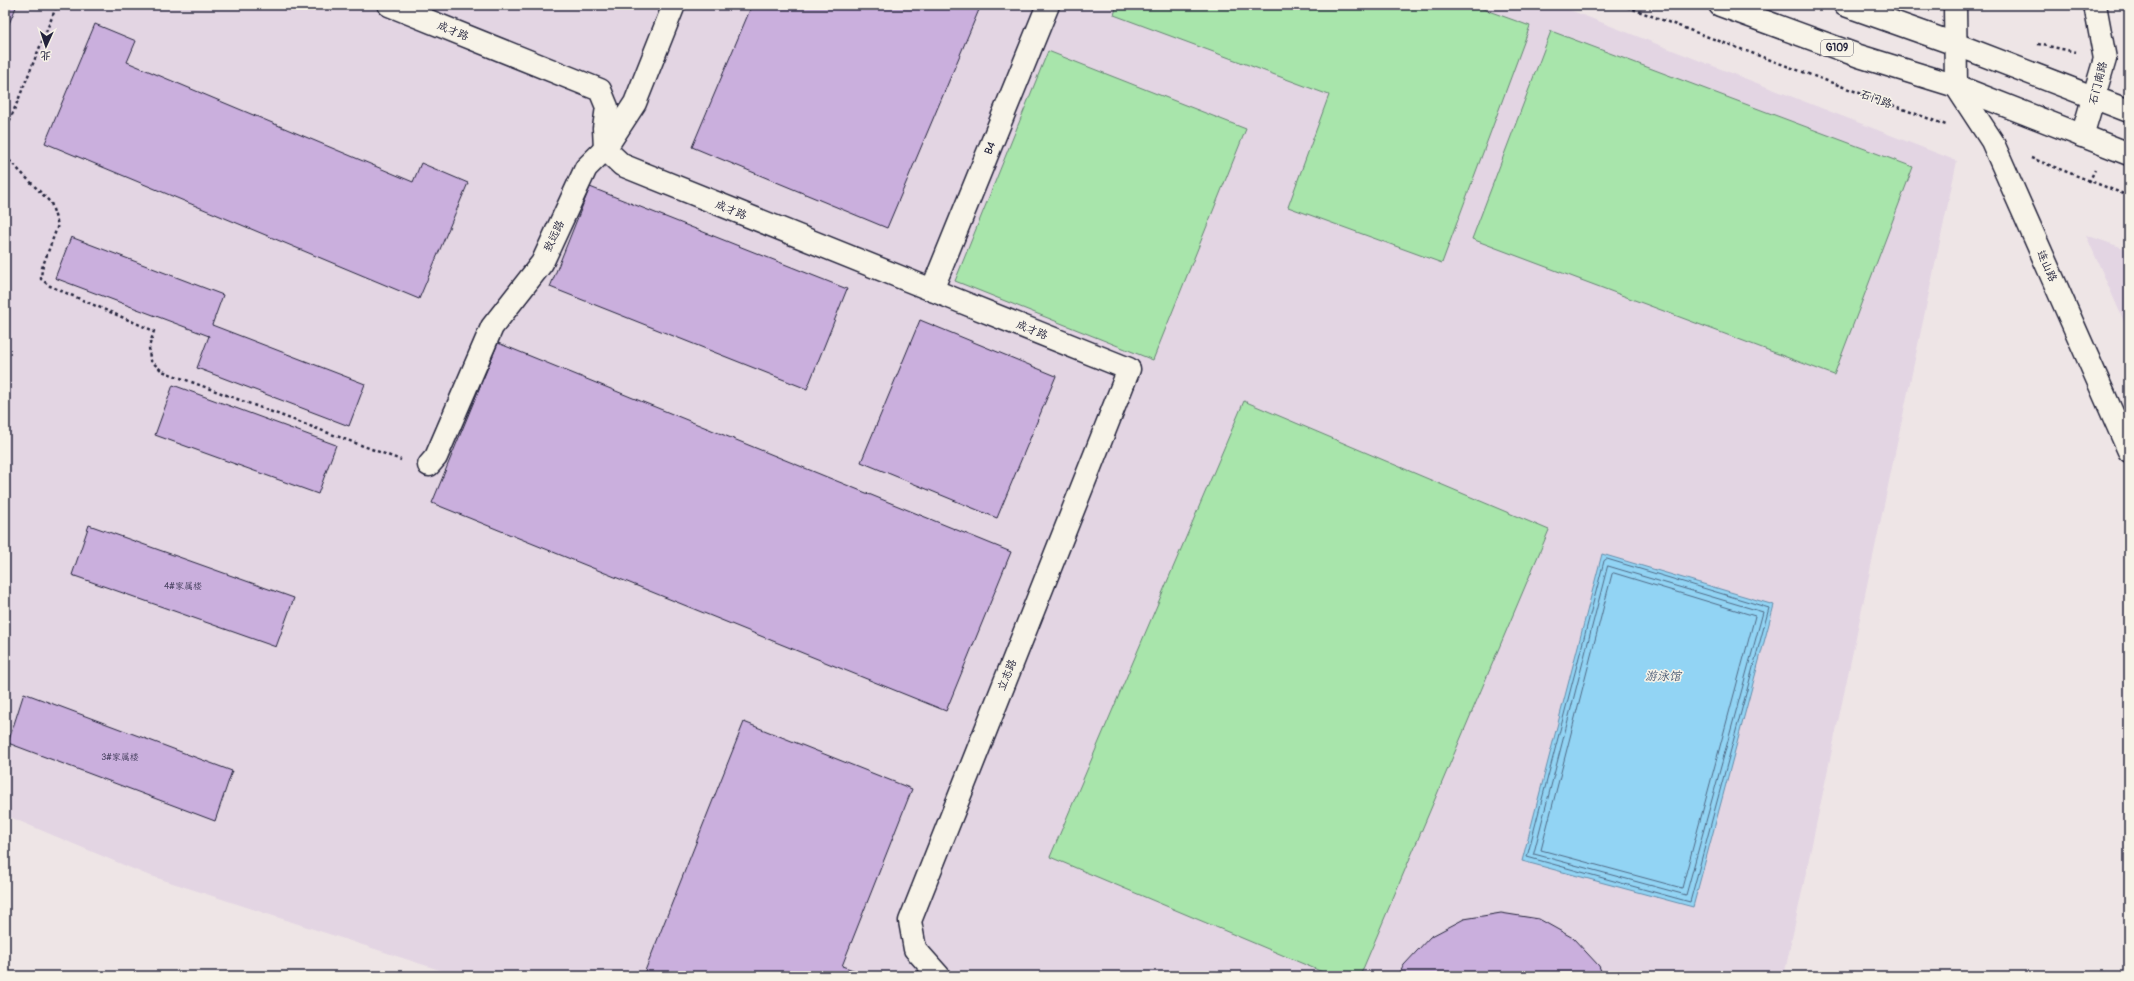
<svg xmlns="http://www.w3.org/2000/svg" width="2134" height="981" font-family="Pangolin,'LXGW WenKai TC',sans-serif">
<rect width="100%" height="100%" fill="#eee5e6"/>
<filter id="ink" filterUnits="userSpaceOnUse"><feTurbulence type="fractalNoise" baseFrequency=".025" numOctaves="2"/><feDisplacementMap in="SourceGraphic" scale="8" xChannelSelector="R" yChannelSelector="G"/><feConvolveMatrix kernelMatrix="1 2 1 2 8 2 1 2 1" color-interpolation-filters="sRGB"/></filter>
<g filter="url(#ink)">
<g fill="#e3d5e3">
<polygon points="5,5 1557,5 1957,161 1784,976 458,976 145,874 5,815"/>
<polygon points="2086,235 2129,250 2129,333"/>
</g>
<g fill="#a8e5ab" stroke="#658473">
<polygon points="1117,5 1472,5 1530,26 1442,263 1288,207 1329,95 1114,15"/>
<polygon points="1551,31 1913,167 1834,375 1472,239"/>
<polygon points="1048,51 1246,129 1153,360 955,281"/>
<polygon points="1244,401 1549,530 1360,976 1332,976 1050,857"/>
</g>
<polygon fill="#92d4f4" stroke="#658daa" points="1602,554 1774,605 1693,907 1522,861"/>
<g fill="none" stroke-linecap="round" stroke-linejoin="round">
<g stroke="#4f6985" stroke-width="1">
<polygon points="1607,559 1769,608 1690,902 1527,857 1604,561"/>
<polygon points="1608,566 1763,612 1686,895 1534,854"/>
<polygon points="1614,573 1755,616 1682,888 1541,850 1612,574"/>
</g>
</g>
<g fill="#caafdd" stroke="#22223b">
<polygon points="5,5 17,5 5,33"/>
<polygon points="752,5 981,5 887,228 692,147"/>
<polygon points="95,24 136,41 127,62 413,182 421,163 468,183 419,299 45,143"/>
<polygon points="590,187 847,289 807,389 550,287"/>
<polygon points="71,237 223,295 212,325 365,384 349,426 197,368 209,336 55,278"/>
<polygon points="920,320 1056,376 997,518 861,462"/>
<polygon points="498,343 1011,552 946,711 432,503"/>
<polygon points="173,385 336,445 318,494 155,435"/>
<polygon points="89,525 294,598 276,647 72,575"/>
<polygon points="24,693 232,771 215,821 8,743"/>
<polygon points="744,722 912,789 842,966 870,976 643,976"/>
<polygon points="1501,913 1539,919 1573,938 1599,966 1603,976 1398,976 1404,965 1430,937 1464,919"/>
</g>
<g fill="none" stroke-linecap="round" stroke-linejoin="round">
<defs>
<g id="minor">
<path d="M389,5L600,90L607,107L604,128L605,149L622,165C791,234 960,301 1129,369L910,921L915,949L939,976"/>
<polyline points="1956,86 1992,141 2129,451"/>
<polyline points="932,290 1048,5"/>
<polyline points="429,465 436,457 492,327 542,263 586,168 605,149 635,103 674,5"/>
</g>
<g id="major">
<polyline points="1955,5 1956,86"/>
<polyline points="2082,136 2105,59 2095,5"/>
</g>
<g id="highway">
<polyline points="1720,5 1859,56 1956,86 2129,154"/>
<polyline points="1845,5 1955,44 2129,111"/>
</g>
</defs>
<use href="#minor" stroke="#22223b" stroke-width="25"/>
<use href="#major" stroke="#22223b" stroke-width="25"/>
<use href="#highway" stroke="#22223b" stroke-width="25"/>
<g stroke="#22223b" stroke-width="2.5" stroke-dasharray="3 3" stroke-linecap="butt">
<polyline points="1622,5 1946,125"/>
<polyline points="2038,44 2076,52"/>
<polyline points="5,132 57,5"/>
<polyline points="5,156 51,203 58,225 42,268 41,279 50,286 154,331 149,347 150,360 162,371 401,460"/>
<polyline points="2031,158 2129,196"/>
<polyline points="2089,182 2095,170"/>
</g>
<use href="#minor" stroke="#f7f3e8" stroke-width="22"/>
<use href="#major" stroke="#f7f3e8" stroke-width="22"/>
<use href="#highway" stroke="#f7f3e8" stroke-width="22"/>
</g>
</g>
<g text-anchor="middle" dominant-baseline="central" stroke-width="3" stroke-linejoin="round" paint-order="stroke">
<g font-size="9" fill="#4c4564">
<text x="183" y="586">4#家属楼</text>
<text x="120" y="757">3#家属楼</text>
</g>
<rect fill="#f7f3e8" stroke="#62616f" stroke-width="1" x="1821" y="40" width="32" height="16" rx="3"/>
<g font-size="10" font-weight="bold" fill="#22223b">
<text x="1837" y="48">G109</text>
</g>
<g font-size="11" fill="#22223b" stroke="#f7f3e8">
<text transform="translate(453 31) rotate(22)">成才路</text>
<text transform="translate(2098 83) rotate(-76)">石门南路</text>
<text transform="translate(1876 99) rotate(20)">石门路</text>
<text transform="translate(990 148) rotate(-68)">B4</text>
<text transform="translate(731 210) rotate(22)">成才路</text>
<text transform="translate(554 236) rotate(-65)">致远路</text>
<text transform="translate(2047 266) rotate(66)">连山路</text>
<text transform="translate(1032 330) rotate(22)">成才路</text>
<text transform="translate(1007 675) rotate(-68)">立志路</text>
</g>
<g font-size="12" font-style="italic" fill="#445772" stroke="#f7f3e8">
<text x="1663" y="676">游泳馆</text>
</g>
</g>
<rect width="2134" height="981" fill="none" stroke="#f7f3e8" stroke-width="20"/>
<rect x="10" y="10" width="2114" height="961" fill="none" stroke="#22223b" stroke-width="1.5" filter="url(#ink)"/>
<g transform="translate(46 46) rotate(183)" stroke="#f7f3e8" stroke-width="3" paint-order="stroke">
<path d="M0-3L7 15L0 10L-7 15Z" fill="#22223b"/>
<text y="-6" font-size="11" font-weight="bold" text-anchor="middle" fill="#22223b">北</text>
</g>
</svg>
